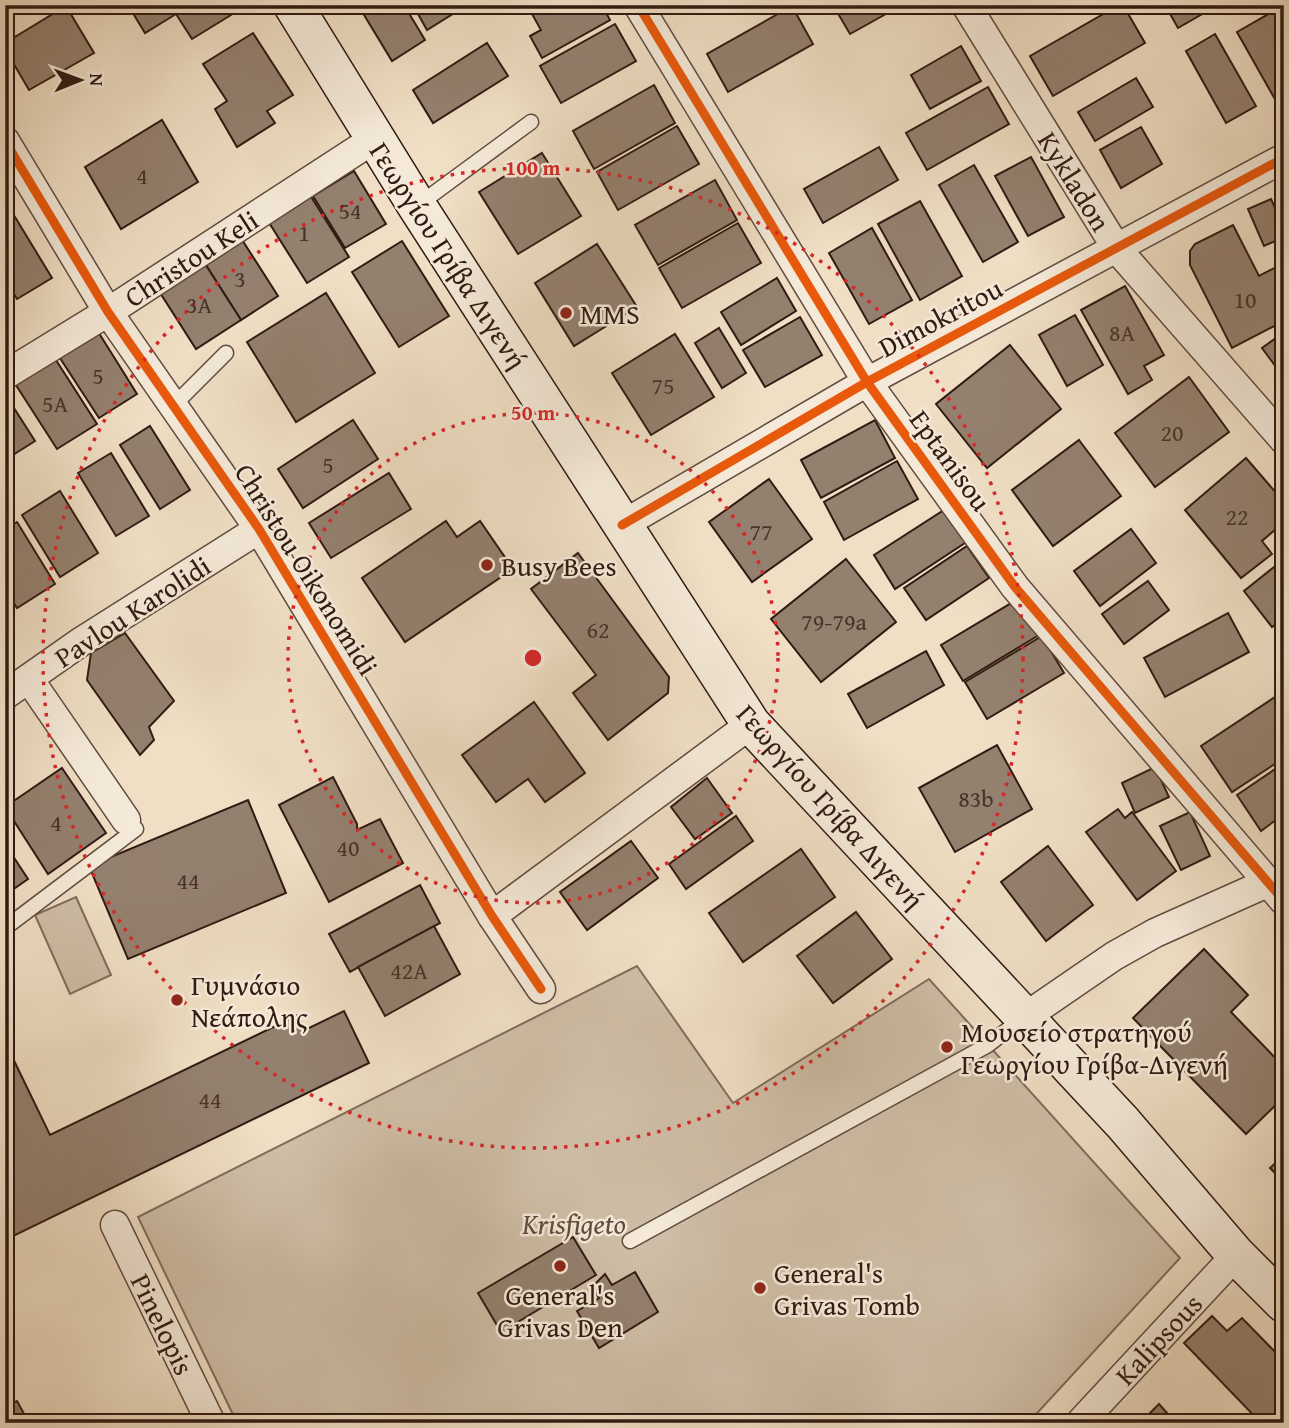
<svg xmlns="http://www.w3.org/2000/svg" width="1289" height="1428" font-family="'Gentium Book Plus',serif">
<rect width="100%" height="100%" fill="#f0dfc5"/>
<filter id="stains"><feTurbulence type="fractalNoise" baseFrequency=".00286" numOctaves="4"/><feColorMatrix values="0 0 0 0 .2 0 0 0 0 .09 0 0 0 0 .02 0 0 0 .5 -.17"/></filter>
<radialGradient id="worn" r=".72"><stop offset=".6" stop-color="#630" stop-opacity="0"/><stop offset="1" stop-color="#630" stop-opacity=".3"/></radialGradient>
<g fill="#cfbea7" stroke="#806c5c" stroke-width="2">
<polygon points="76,897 111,975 70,994 35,915"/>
<polygon points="637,966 733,1103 929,979 1180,1258 1028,1423 237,1423 138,1217"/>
</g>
<g fill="#94806f" stroke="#301a12" stroke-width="2">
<polygon points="128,5 243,5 244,7 192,39 176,14 145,33"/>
<polygon points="358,5 404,5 425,40 392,61"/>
<polygon points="413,5 467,5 427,30"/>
<polygon points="548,5 602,5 610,20 542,58 530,36 541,30 532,14"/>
<polygon points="833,5 902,5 850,34"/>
<polygon points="1119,5 1123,5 1145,43 1053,96 1030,56"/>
<polygon points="1165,5 1218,5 1178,28"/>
<polygon points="66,6 94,53 29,90 5,49 5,43"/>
<polygon points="792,6 813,44 728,92 707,54"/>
<polygon points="1279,8 1284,17 1284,97 1276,101 1237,32"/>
<polygon points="615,24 636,61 561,103 540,66"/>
<polygon points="253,33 293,95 267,111 275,123 237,147 215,109 227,101 203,64"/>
<polygon points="1215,34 1256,106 1226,123 1186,51"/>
<polygon points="487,43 508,76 433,123 413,90"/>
<polygon points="961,46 981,81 930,109 911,75"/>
<polygon points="1136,78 1153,107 1095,141 1078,112"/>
<polygon points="654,85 675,123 594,169 573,131"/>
<polygon points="988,87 1009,124 927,170 906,133"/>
<polygon points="162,120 198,182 121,229 85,167"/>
<polygon points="677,126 699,164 618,210 597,172"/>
<polygon points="1141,127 1162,164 1121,188 1100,150"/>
<polygon points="879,147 898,180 823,223 804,189"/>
<polygon points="542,153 581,216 518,254 479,192"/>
<polygon points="1031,157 1064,217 1028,236 995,176"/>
<polygon points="974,165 1018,242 983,262 939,185"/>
<polygon points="354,171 386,224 345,248 313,196"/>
<polygon points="715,180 737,220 658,265 635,225"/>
<polygon points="310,195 349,257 307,283 268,221"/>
<polygon points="1271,199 1284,228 1284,237 1264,246 1248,209"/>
<polygon points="920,201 962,276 920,300 878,224"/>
<polygon points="12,212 52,278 17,299 5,279 5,216"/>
<polygon points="738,223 761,263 682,308 659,268"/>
<polygon points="1233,225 1259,276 1284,263 1284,321 1232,348 1190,265 1190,251 1195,244"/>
<polygon points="872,228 912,300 869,324 829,253"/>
<polygon points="239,235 278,296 241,320 202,259"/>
<polygon points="402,241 449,316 399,347 352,272"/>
<polygon points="597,244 637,307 574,346 535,283"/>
<polygon points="202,259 241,320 196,349 157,288"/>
<polygon points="777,278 796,311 741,345 721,312"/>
<polygon points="1125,286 1164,355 1144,366 1152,380 1128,394 1081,310"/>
<polygon points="326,293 375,373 296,422 247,342"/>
<polygon points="1075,315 1103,365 1067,386 1039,335"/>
<polygon points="800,317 822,355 765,387 743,350"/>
<polygon points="719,328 746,373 722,388 695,343"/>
<polygon points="97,330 137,394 99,418 58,355"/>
<polygon points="1284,332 1284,378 1262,348"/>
<polygon points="675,334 714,397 651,435 612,373"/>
<polygon points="1010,345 1061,409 987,468 936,404"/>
<polygon points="54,357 97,424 57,449 14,382"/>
<polygon points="1189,377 1229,432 1155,487 1115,433"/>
<polygon points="5,394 35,441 5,460"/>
<polygon points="353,420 378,459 303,508 278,469"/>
<polygon points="875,420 895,458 821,498 801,460"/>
<polygon points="150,426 190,490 160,509 120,445"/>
<polygon points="1079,440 1121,496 1053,546 1012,490"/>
<polygon points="111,453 149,516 116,536 78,473"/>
<polygon points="1246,458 1284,502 1284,522 1262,541 1272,554 1241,578 1185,510"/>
<polygon points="897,461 918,499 844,540 824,502"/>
<polygon points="389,473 411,509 331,558 309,523"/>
<polygon points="769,479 812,539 752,582 709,522"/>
<polygon points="60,491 98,553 60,577 22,515"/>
<polygon points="947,508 968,541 895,589 874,555"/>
<polygon points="446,521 457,537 480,521 513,569 405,642 362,578"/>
<polygon points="17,522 55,584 17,608 5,589 5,529"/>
<polygon points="1131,529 1156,563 1100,606 1074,571"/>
<polygon points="967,546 989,578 926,620 904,588"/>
<polygon points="578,553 669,677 668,693 608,740 573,693 596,675 531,589"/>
<polygon points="846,559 896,622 821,682 771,619"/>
<polygon points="1284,559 1284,618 1272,627 1244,591"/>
<polygon points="1148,581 1169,610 1124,644 1102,614"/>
<polygon points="1018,599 1039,635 963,681 941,645"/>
<polygon points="1228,613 1249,652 1165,697 1144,658"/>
<polygon points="125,633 174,701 149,727 154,740 140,755 87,680 91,653"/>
<polygon points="1042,636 1064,673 987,719 965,682"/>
<polygon points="926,651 944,685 867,728 848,694"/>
<polygon points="1284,691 1284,758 1232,792 1201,746"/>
<polygon points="534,702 585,773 545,802 528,779 496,802 462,755"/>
<polygon points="997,745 1032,809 955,852 919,788"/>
<polygon points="1284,763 1284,814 1261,831 1237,795"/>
<polygon points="1155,767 1169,797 1135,813 1122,783"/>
<polygon points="62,768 106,833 48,874 5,807"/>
<polygon points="333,777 357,824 357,830 380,819 403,863 329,902 279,805"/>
<polygon points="707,778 732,813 695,839 671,807"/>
<polygon points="248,800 286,893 128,959 89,866"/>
<polygon points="1118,809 1125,818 1132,812 1176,871 1137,900 1086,832"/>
<polygon points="1190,812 1210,856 1181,870 1160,826"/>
<polygon points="736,816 753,841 686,889 669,864"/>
<polygon points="631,841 658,878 587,930 560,892"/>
<polygon points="5,844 28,879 5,895"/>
<polygon points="1048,846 1093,905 1046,941 1001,882"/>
<polygon points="801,849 835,897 743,962 709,913"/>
<polygon points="420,885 440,923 350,972 329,934"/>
<polygon points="856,912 892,959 833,1003 797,956"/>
<polygon points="434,926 460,974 385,1016 358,967"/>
<polygon points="1204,949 1248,995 1231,1012 1284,1067 1284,1097 1246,1134 1133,1018"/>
<polygon points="344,1011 369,1063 5,1240 5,1042 50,1135 298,1015 305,1030"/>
<polygon points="1284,1155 1284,1182 1270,1168"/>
<polygon points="573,1237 596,1275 501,1332 478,1293"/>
<polygon points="635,1272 658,1312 599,1348 577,1311 599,1298 592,1287 605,1274 612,1285"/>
<polygon points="1212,1316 1227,1331 1242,1318 1284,1361 1284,1423 1261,1423 1184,1343"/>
<polygon points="17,1401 29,1423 5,1423 5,1407"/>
<polygon points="1159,1404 1176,1423 1140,1423"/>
</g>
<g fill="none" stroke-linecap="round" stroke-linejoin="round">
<defs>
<g id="lane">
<polyline points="418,205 531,122"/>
<polyline points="173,406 226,353"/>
<polyline points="5,928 136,829 129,822"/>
<polyline points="630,1241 988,1045 1024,1017"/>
</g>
<g id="street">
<polyline points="638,5 867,382 1015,587 1284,901"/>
<polyline points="966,5 1117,249 1284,440"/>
<polyline points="5,141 108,312 259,529 492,916 541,989"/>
<polyline points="5,375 108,312 374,139"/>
<polyline points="622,525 867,382 1284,158"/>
<polyline points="29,679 126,820"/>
<polyline points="5,695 82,641 259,529"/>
<polyline points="492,916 751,724"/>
<polyline points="1025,1017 1114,956 1155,933 1267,883"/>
<polyline points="115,1225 211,1423"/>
<polyline points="1080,1423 1236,1255"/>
</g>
<polyline id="secondary" points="293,5 417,206 751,724 1123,1123 1236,1255 1284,1303"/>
</defs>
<use href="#lane" stroke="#604b3f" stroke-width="17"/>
<use href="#street" stroke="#604b3f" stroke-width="31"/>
<use href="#secondary" stroke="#301a12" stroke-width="41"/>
<use href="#lane" stroke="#f5ead9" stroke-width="14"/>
<use href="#street" stroke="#f5ead9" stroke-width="28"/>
<use href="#secondary" stroke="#f5ead9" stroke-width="38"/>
<defs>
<g id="cycleway">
<polyline points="638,5 867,382 1015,587 1284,901"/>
<polyline points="5,141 108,312 259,529 492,916 541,989"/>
<polyline points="622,525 867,382 1284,158"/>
</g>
</defs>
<use href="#cycleway" stroke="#f5ead9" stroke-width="13"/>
<use href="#cycleway" stroke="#e8590c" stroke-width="9"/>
</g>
<g fill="none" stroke="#d62828" stroke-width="3.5" stroke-dasharray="3.5 7">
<circle cx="533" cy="658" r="245"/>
<circle cx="533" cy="658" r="490"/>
</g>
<g fill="#8f2418" stroke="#f5ead9" stroke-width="2.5">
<circle cx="566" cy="313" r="7"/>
<circle cx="487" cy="565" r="7"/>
<circle cx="177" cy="1000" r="7"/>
<circle cx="947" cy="1047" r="7"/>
<circle cx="560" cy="1266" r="7"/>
<circle cx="760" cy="1288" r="7"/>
</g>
<g text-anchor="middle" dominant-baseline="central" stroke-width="5" stroke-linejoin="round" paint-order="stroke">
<g font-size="24" fill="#493429">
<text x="142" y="175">4</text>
<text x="350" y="210">54</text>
<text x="304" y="232">1</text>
<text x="240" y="278">3</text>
<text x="1245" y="299">10</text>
<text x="199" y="304">3A</text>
<text x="1122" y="332">8A</text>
<text x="98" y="375">5</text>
<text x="663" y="385">75</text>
<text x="55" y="403">5A</text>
<text x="1172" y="432">20</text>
<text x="328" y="464">5</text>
<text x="1237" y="516">22</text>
<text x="761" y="531">77</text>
<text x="834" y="621">79-79a</text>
<text x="598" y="629">62</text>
<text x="976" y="798">83b</text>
<text x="56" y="822">4</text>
<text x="348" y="847">40</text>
<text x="188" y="880">44</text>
<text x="409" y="970">42A</text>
<text x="210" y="1099">44</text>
</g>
<g font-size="28" fill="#301a12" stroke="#f5ead9">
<text transform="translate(1075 181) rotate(58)">Kykladon</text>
<text transform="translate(449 255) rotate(57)">Γεωργίου Γρίβα Διγενή</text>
<text transform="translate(191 258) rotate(-33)">Christou Keli</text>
<text transform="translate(940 317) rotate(-28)">Dimokritou</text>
<text transform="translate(951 460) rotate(54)">Eptanisou</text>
<text transform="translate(307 569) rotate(58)">Christou Oikonomidi</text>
<text transform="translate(132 611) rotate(-33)">Pavlou Karolidi</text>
<text transform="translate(831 806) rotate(48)">Γεωργίου Γρίβα Διγενή</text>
<text transform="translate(163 1324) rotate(64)">Pinelopis</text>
<text transform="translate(1158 1339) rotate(-47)">Kalipsous</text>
</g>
<g font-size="28" fill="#301a12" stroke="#f5ead9" text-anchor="start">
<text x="580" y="313">MMS</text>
<text x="501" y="565">Busy Bees</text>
<text x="191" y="984">Γυμνάσιο<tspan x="191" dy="32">Νεάπολης</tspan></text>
<text x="961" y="1031">Μουσείο στρατηγού<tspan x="961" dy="32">Γεωργίου Γρίβα-Διγενή</tspan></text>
<text x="774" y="1272">General's<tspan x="774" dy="32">Grivas Tomb</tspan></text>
<text x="560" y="1294" text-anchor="middle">General's<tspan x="560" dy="32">Grivas Den</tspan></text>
</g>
<g font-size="28" font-style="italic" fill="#604b3f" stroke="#f5ead9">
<text x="574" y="1223">Krisfigeto</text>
</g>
</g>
<circle cx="533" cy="658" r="10" fill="#d62828" stroke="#f5ead9" stroke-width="3.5"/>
<g font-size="21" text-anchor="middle" font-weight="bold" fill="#d62828" stroke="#f5ead9" stroke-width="5" stroke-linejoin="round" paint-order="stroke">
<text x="533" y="175">100 m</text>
<text x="533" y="420">50 m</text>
</g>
<rect width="1289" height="1428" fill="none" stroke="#f0dfc5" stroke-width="28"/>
<rect x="7" y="7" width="1275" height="1414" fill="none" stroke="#301a12" stroke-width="3.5"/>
<rect x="14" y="14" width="1261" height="1400" fill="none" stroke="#301a12" stroke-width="2"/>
<g transform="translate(80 80) rotate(89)" stroke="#f5ead9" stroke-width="5" paint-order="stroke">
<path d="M0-5L12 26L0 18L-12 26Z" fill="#301a12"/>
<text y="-10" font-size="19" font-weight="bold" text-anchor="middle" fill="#301a12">N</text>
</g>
<rect width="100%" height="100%" filter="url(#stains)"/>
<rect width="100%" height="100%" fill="url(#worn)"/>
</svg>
